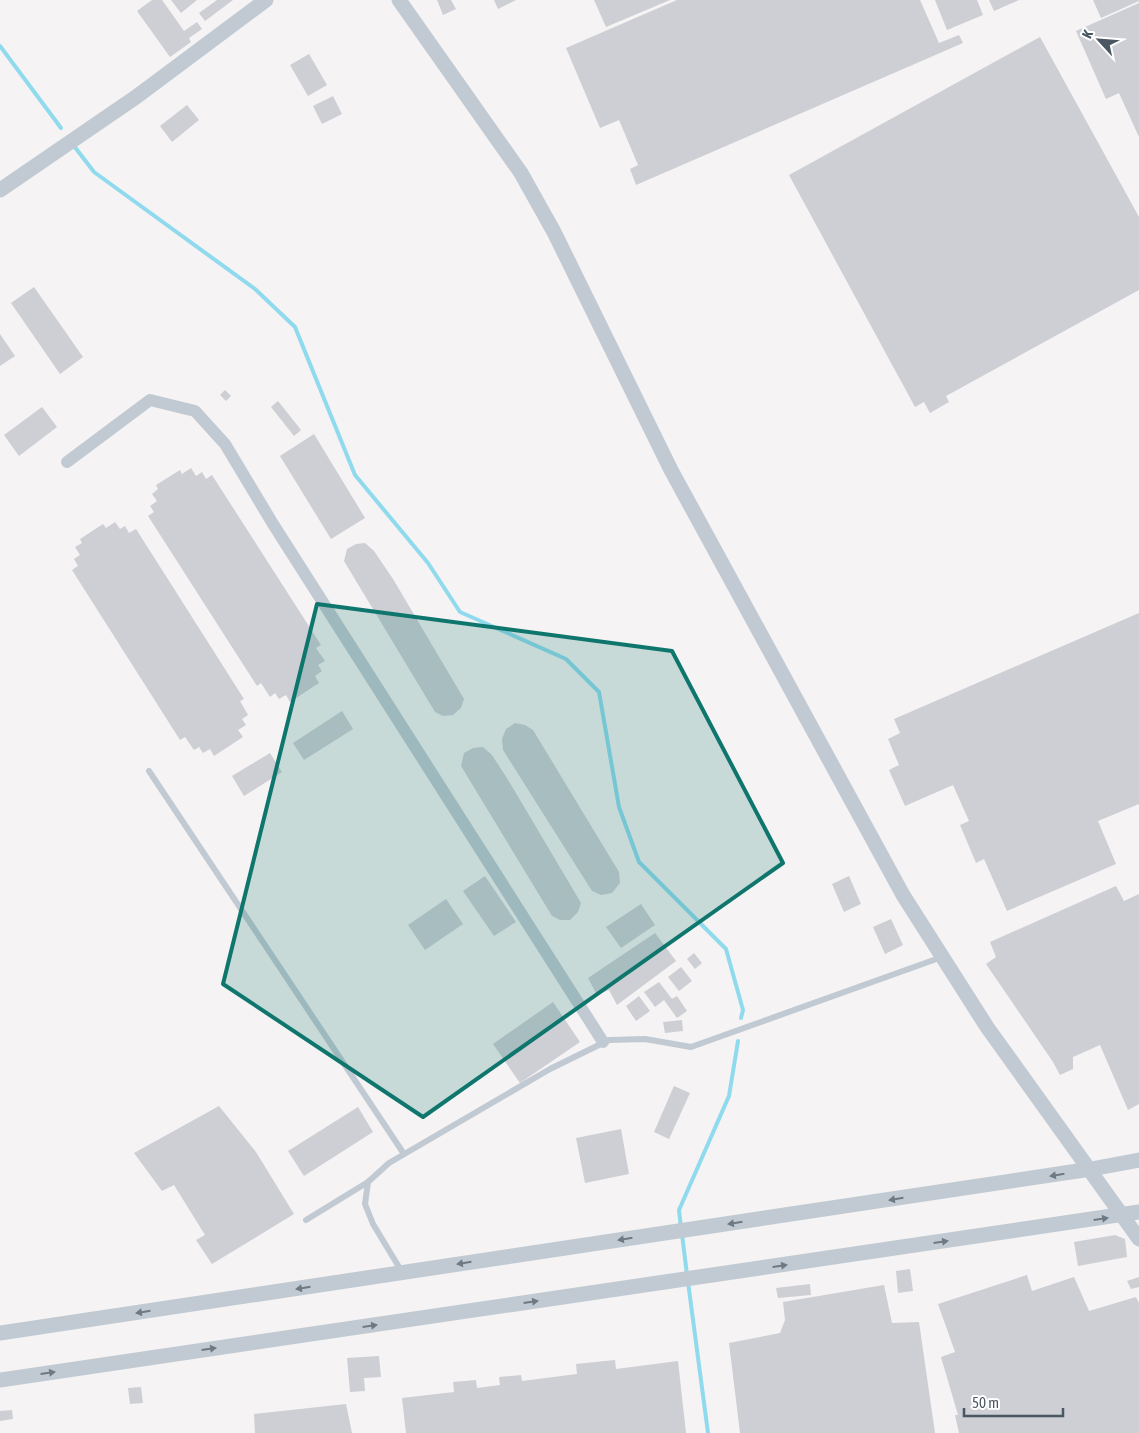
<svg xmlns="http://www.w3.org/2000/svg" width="1139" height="1433" font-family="'Asap Condensed',sans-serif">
<rect width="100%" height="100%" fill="#f5f3f3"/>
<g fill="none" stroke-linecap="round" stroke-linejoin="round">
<g stroke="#90daee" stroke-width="4">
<polyline points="0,46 61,128"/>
<polyline points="74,146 94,172 255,289 295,327 355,475 428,563 460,612 566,659 599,692 619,807 639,862 726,949 743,1010 741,1018"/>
<polyline points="681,1228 679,1210 729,1096 738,1041"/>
<polyline points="682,1234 687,1275"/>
<polyline points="688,1282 708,1433"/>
</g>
</g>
<g fill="#cdcfd5">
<polygon points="152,0 162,0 184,31 197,22 202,29 189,38 191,42 170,57 137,11"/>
<polygon points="171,0 197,0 181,13"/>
<polygon points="217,0 233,0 205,21 199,13"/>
<polygon points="437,0 451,0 456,9 443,15"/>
<polygon points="494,0 516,0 498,9"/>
<polygon points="594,0 670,0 606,27"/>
<polygon points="677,0 920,0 939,43 959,35 963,43 636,185 630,169 638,165 619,120 600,128 566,48"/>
<polygon points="935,0 977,0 983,15 947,30"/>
<polygon points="989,0 1019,0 994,11"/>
<polygon points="1093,0 1139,0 1139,1 1101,18"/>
<polygon points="1139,3 1139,137 1119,93 1106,99 1076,31"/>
<polygon points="1040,37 1139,217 1139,290 946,396 949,402 930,413 924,402 915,407 789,175"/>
<polygon points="309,54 327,85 308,96 290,65"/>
<polygon points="333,96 342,114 322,124 313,106"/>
<polygon points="187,105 199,120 172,142 160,126"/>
<polygon points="34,287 83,357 60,374 11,303"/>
<polygon points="0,334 15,356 0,366"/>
<polygon points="225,390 231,396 226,401 220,395"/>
<polygon points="278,401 301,430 294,436 271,407"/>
<polygon points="42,407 57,427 19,456 4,435"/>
<polygon points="314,434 365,518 331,539 280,456"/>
<polygon points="191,468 196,476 202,472 206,479 212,475 321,645 316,648 325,661 318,665 322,671 315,676 319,683 290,702 286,695 279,699 275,693 270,697 261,683 257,686 148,516 154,512 150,506 157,501 152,494 158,489 156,485 180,470 182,474"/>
<polygon points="115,522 120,529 125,526 129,533 136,529 244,699 240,701 248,715 242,719 246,725 238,730 243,737 214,756 210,749 203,753 199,747 194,750 185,737 180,740 72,570 78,566 74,559 80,555 75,547 82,543 80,539 103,524 106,528"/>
<polygon points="365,543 374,551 393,579 464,699 461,708 453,715 443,716 435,712 344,561 347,549 356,544"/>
<polygon points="1139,613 1139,804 1098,821 1116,864 1007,911 984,859 976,863 960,825 969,821 953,785 905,806 889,770 899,765 888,739 900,733 894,719"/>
<polygon points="342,711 353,729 304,760 293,743"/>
<polygon points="515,723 525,725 533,730 619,872 620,883 612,893 601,895 592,891 503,750 502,739 506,729"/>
<polygon points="483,747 492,755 510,783 581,903 578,912 570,920 560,920 552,916 461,766 464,753 473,748"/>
<polygon points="270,753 282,772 244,796 232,776"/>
<polygon points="485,876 516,922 494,936 463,891"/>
<polygon points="849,876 861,904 844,912 832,884"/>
<polygon points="1116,886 1124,901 1139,894 1139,1104 1128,1110 1100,1045 1073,1057 1073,1069 1060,1075 1053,1062 986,964 996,957 990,942"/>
<polygon points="446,899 463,924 425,950 408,925"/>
<polygon points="641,904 655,925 621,948 606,927"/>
<polygon points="891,919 903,945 885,954 873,927"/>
<polygon points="655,933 676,961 617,1005 609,990 597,995 588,978"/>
<polygon points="694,953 702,963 695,969 687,959"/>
<polygon points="681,967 692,981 679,991 668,977"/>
<polygon points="659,982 672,999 677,996 687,1011 677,1018 664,1000 655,1007 644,992"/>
<polygon points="639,996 650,1011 636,1021 626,1006"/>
<polygon points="553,1002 580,1042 520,1083 493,1044"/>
<polygon points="682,1020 683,1031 665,1033 663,1022"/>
<polygon points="674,1086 690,1093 669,1139 654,1132"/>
<polygon points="219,1106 256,1152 294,1214 212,1264 196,1240 205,1235 174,1185 162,1191 134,1153"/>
<polygon points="358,1107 373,1132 304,1176 288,1151"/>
<polygon points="621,1129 629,1174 585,1183 576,1138"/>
<polygon points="1115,1235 1125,1239 1127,1257 1078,1266 1074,1242"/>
<polygon points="910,1269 913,1291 898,1293 896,1271"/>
<polygon points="1027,1275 1032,1291 1074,1277 1089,1311 1136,1297 1139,1303 1139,1433 959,1433 955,1415 958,1415 941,1357 955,1352 938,1304"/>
<polygon points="1139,1277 1139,1287 1131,1289 1127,1281"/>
<polygon points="810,1284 811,1295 778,1298 776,1288"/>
<polygon points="884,1285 892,1323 919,1322 935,1433 740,1433 729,1343 780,1333 785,1320 783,1302"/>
<polygon points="379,1356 381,1377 364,1378 365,1391 350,1392 347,1358"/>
<polygon points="615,1360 616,1369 678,1361 686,1433 406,1433 402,1398 454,1392 453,1382 476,1380 477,1388 500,1385 499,1377 521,1375 522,1381 577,1374 576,1364"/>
<polygon points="141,1387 143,1403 130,1404 128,1388"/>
<polygon points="346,1404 352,1433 255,1433 254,1414"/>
<polygon points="12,1410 13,1419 0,1421 0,1411"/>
</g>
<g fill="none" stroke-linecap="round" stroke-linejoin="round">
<g stroke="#c1cad2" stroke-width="6">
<polyline points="149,771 404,1154"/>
<polyline points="306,1220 368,1182"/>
<polyline points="402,1272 373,1224 365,1204 368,1182 389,1163 550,1069 609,1040 645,1039 691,1047 942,957"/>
</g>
<polyline stroke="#c1cad2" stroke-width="12" points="67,462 150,400 195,411 225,444 273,524 603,1042"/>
<g stroke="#c1cad2" stroke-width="15">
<polyline points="399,0 521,173 554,232 671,470 903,895 987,1027 1139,1239"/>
<polyline points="0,190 136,97 266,0"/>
<polyline points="0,1333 1091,1169 1139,1160"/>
<polyline points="0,1380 1139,1212"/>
</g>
</g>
<defs><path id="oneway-solid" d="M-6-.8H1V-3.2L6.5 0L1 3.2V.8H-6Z" transform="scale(1.25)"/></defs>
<g fill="#6e7983">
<use href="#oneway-solid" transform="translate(1057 1175) rotate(171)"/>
<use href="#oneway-solid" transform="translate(896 1199) rotate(171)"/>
<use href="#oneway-solid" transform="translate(1101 1219) rotate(-8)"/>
<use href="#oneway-solid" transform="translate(735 1223) rotate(171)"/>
<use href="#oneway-solid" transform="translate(625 1239) rotate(171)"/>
<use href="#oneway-solid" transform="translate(941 1242) rotate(-8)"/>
<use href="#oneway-solid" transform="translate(464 1263) rotate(171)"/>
<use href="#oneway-solid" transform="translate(780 1266) rotate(-8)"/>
<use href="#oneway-solid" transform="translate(303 1288) rotate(171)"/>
<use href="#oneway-solid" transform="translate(531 1302) rotate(-8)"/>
<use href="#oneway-solid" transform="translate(143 1312) rotate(171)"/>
<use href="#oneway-solid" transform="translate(370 1326) rotate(-8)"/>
<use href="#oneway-solid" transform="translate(209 1349) rotate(-8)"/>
<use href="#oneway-solid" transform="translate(48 1373) rotate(-8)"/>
</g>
<path fill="#0f766e" fill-opacity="0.2" stroke="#0f766e" stroke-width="4" stroke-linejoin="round" d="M317,604L672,651L783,863L423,1117L223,984Z"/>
<g transform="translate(1099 40) rotate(296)" stroke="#ffffff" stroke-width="4" paint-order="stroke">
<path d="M0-4L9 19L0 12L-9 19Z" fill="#4a5661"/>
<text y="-8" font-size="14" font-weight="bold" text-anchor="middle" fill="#4a5661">K</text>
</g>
<path d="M964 1408v8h99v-8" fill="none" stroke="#4a5661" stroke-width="2.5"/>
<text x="972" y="1408" font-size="15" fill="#4a5661" stroke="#ffffff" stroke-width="4" paint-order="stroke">50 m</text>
</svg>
